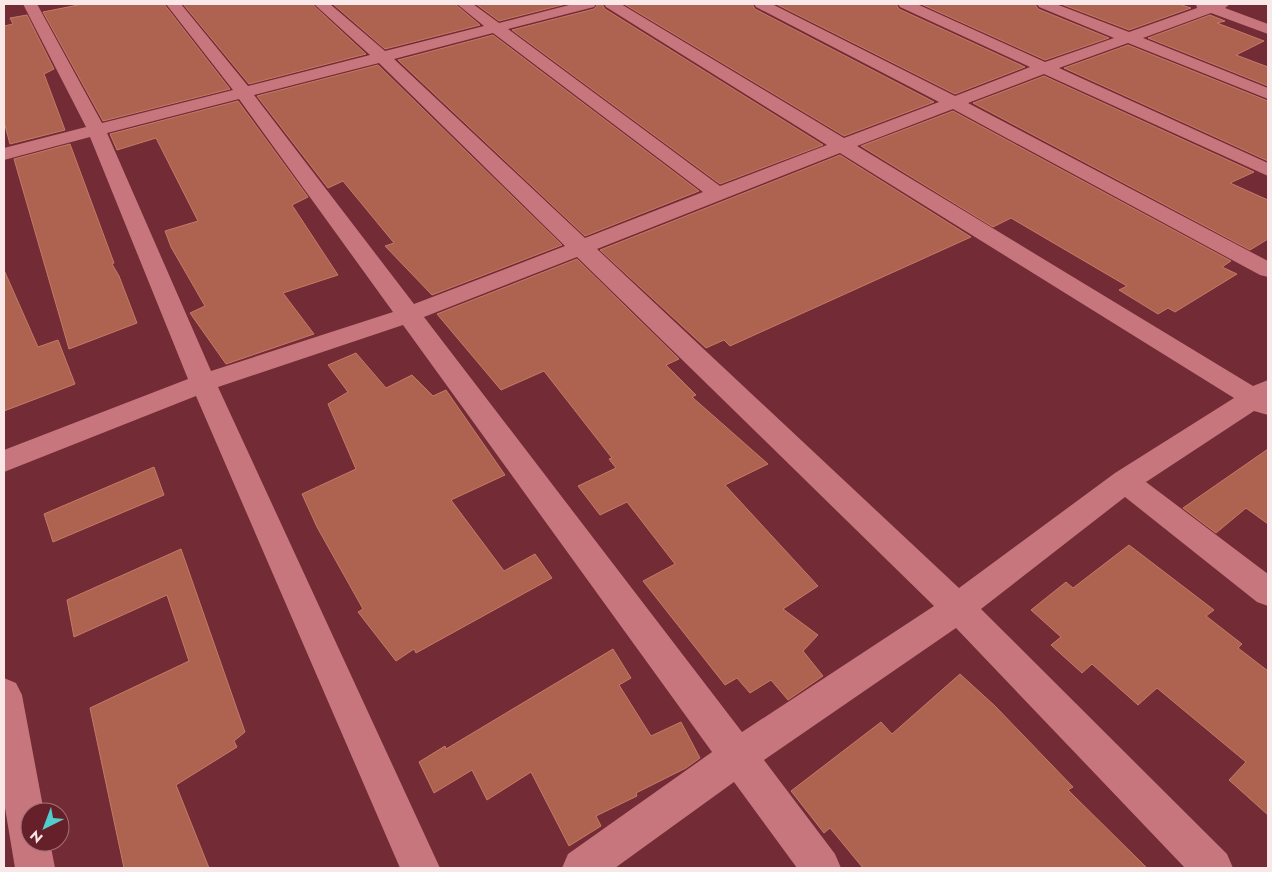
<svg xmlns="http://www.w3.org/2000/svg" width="1272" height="872" font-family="Jost,sans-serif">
<rect width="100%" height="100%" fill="#732b35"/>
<g fill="#ae6350" stroke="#c67a66">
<polygon points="83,4 164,4 230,89 103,121 43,12"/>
<polygon points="183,4 312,4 366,54 249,84"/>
<polygon points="333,4 455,4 480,25 385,49"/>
<polygon points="476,4 566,4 499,21"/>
<polygon points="598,4 602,4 605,9 823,145 720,184 512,30 594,9"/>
<polygon points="624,4 752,4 755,9 934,102 844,136"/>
<polygon points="776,4 896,4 899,9 1025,67 955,94"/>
<polygon points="921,4 1035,4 1038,9 1109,38 1045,60"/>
<polygon points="1061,4 1179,4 1191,8 1129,30"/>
<polygon points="27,15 54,69 44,74 65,130 10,144 4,122 4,26 13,24 10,18"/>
<polygon points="1210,15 1225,21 1217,23 1264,41 1236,55 1268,67 1268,86 1148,38"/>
<polygon points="493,35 699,191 585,236 398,60"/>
<polygon points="1128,45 1268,101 1268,161 1064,68"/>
<polygon points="378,65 562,245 432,295 385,246 394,243 343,181 328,188 257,96"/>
<polygon points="1044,76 1254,172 1230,183 1268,200 1268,239 1250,250 973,103"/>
<polygon points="238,101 308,197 292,205 338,275 283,293 314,334 226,364 190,313 205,306 171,247 165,231 198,221 156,138 117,150 110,134"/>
<polygon points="953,111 1231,261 1222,267 1237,274 1175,312 1168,308 1158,314 1119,290 1127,286 1011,218 993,227 861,146"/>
<polygon points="70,144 114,263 112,264 119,276 137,323 69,349 14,159"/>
<polygon points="840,155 971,237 730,346 724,340 706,348 600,250"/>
<polygon points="577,259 679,359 666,365 696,395 692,397 768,464 725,485 818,586 783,609 818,635 803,651 823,676 788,700 771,680 750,693 737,678 725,685 643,581 675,564 627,502 600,515 578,486 616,468 609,459 612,458 544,371 501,390 437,314"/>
<polygon points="4,270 38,347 58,340 75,384 4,411"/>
<polygon points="356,353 386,388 412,375 433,396 446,390 505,475 451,500 504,571 535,554 552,578 416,653 414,649 396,661 358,612 363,609 317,527 302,494 356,469 328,404 348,392 328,365"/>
<polygon points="1268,449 1268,524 1246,508 1216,533 1183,508"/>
<polygon points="154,467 164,495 53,542 44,514"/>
<polygon points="1129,545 1214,610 1206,616 1242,644 1238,648 1268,671 1268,815 1229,780 1246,762 1157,688 1138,705 1092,664 1082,673 1051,645 1061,637 1031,610 1066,582 1073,588"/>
<polygon points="181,549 245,732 234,741 237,747 176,785 209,868 124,868 90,708 189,661 167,595 74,637 67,600"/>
<polygon points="613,649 631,678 619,685 651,736 681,722 700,758 686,768 636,793 637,796 596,816 601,826 569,846 531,772 487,800 472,770 434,793 419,762 445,746 446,749"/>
<polygon points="960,674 995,706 1073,787 1068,790 1147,868 863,868 830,828 824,833 791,791 881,722 892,734"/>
</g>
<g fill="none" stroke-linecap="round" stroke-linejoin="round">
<g fill="#c6767c" fill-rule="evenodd">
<path d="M23,4H37L102,123L233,90L166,4H181L248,86L370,55L314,4H330L385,51L484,26L457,4H473L499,23L573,4H596L594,7L508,29L720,186L827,145L606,7L604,4H621L844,138L939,102L756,7L754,4H772L955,96L1030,67L900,7L898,4H917L1045,62L1114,38L1039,7L1037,4H1056L1129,32L1197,8L1196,4H1230L1225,8L1268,24V34L1211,13L1143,38L1268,88V99L1128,43L1059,68L1268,163V176L1044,74L968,103L1268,261V277L1260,275L953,109L857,146L1253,386L1268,380V415L1254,411L1146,482L1268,574V606L1257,602L1125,497L981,609L1227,854L1233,868H1185L956,628L764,760L835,854L841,868H797L734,782L615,868H562L568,854L712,752L403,325L218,387L440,868H400L196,396L4,472V450L188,379L90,137L4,160V148L86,127ZM493,33L703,192L585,238L394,59ZM379,63L565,246L414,304L254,95ZM239,99L393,312L211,371L107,133ZM840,153L1234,398L1115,473L959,588L597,249ZM577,257L934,606L742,732L424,317Z"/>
<polygon points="4,678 16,683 22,695 44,812 30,812 30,842 50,842 55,868 15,868 4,802"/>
</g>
</g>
<rect width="1272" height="872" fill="none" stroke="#fae7e8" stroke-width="10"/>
<g transform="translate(45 827) rotate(222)"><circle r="24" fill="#66202a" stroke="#a17076"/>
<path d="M0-4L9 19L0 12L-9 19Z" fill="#52cdcd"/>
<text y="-8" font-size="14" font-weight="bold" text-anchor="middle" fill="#fae7e8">N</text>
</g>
</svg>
